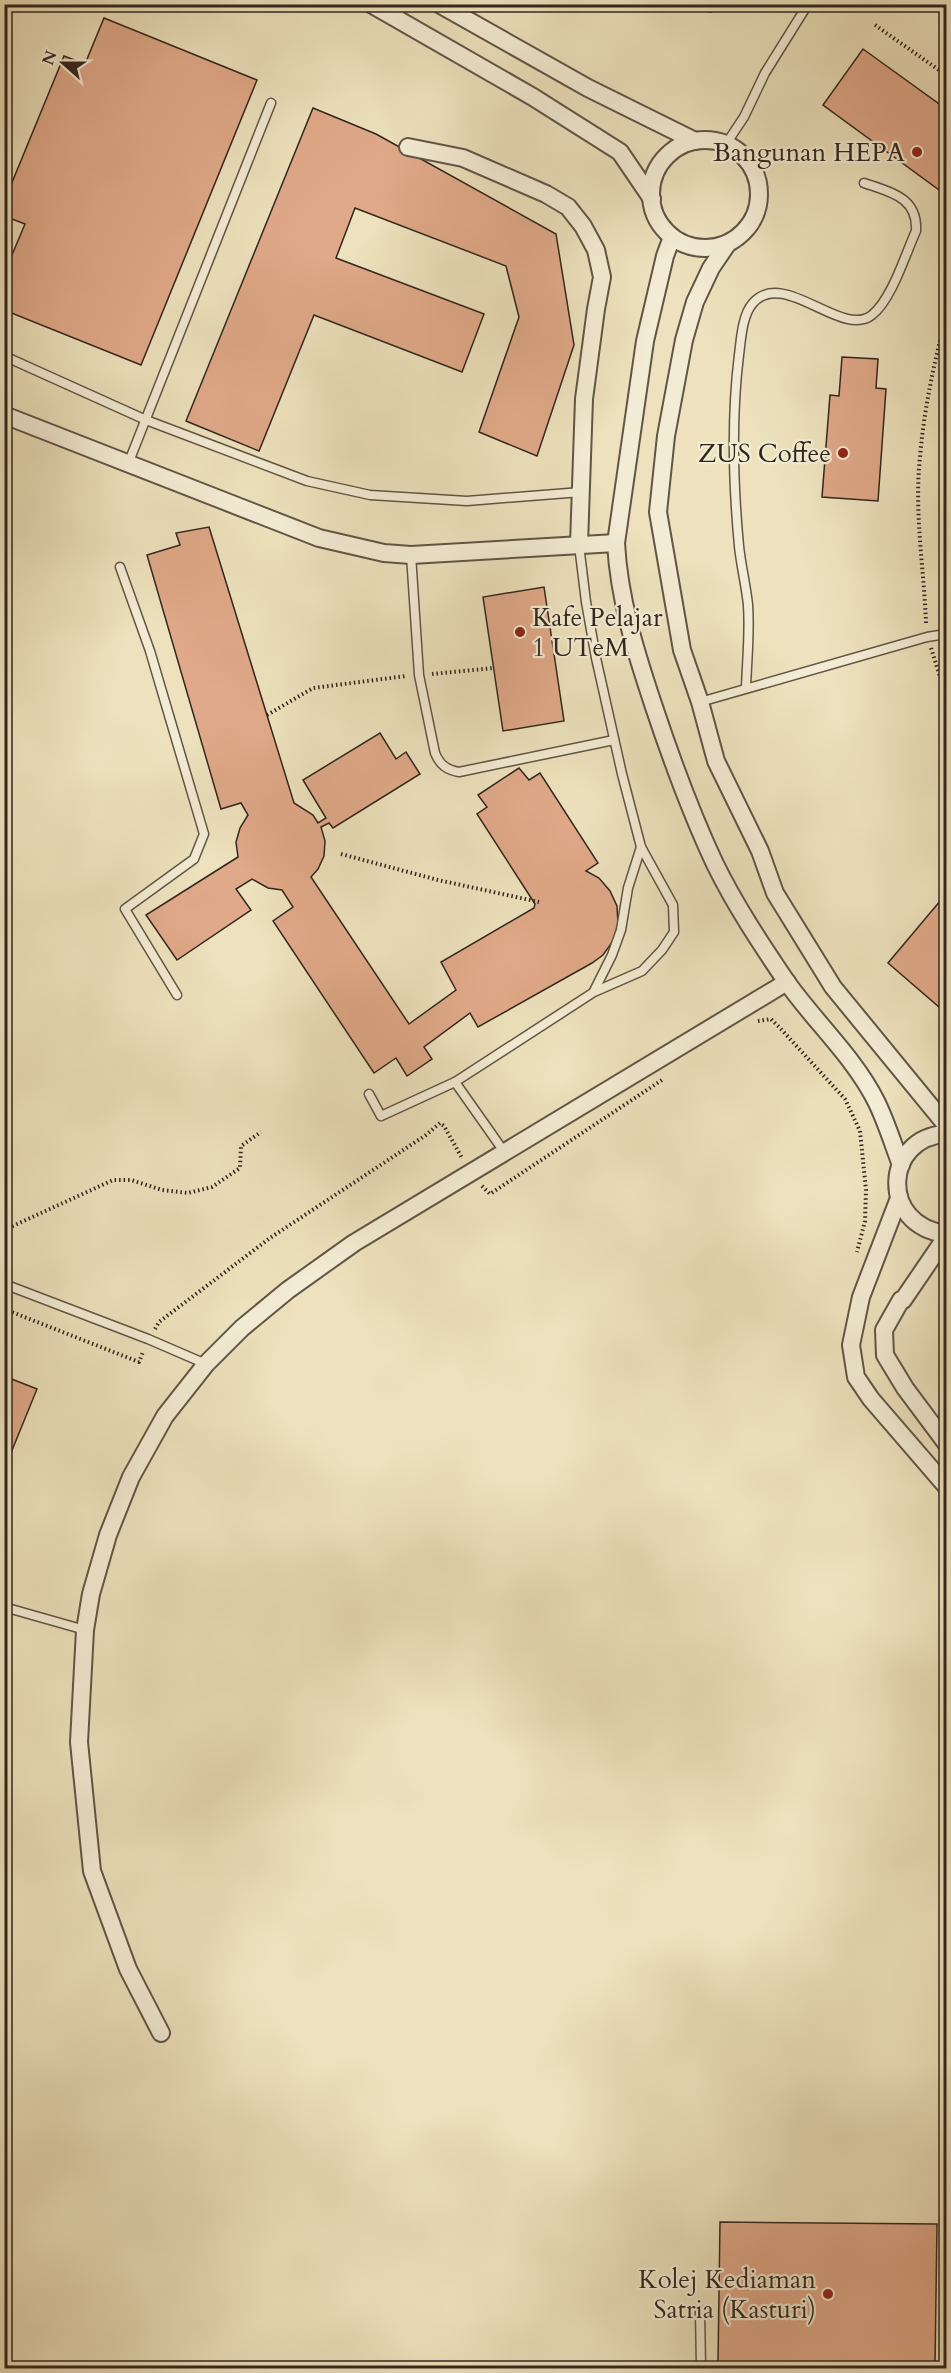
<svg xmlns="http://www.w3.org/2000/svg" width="951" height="2373" font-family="Cardo,serif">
<rect width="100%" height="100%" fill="#ede2bd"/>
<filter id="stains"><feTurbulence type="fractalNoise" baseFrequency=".00333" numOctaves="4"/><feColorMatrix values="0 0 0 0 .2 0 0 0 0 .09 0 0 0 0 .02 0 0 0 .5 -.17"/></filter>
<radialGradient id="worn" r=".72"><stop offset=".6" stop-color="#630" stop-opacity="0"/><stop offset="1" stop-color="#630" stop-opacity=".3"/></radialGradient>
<g fill="#e0a989" stroke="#31261e" stroke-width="1.5">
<polygon points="671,4 713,4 711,12"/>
<polygon points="104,18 257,80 141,365 4,310 4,274 25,224 4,216 4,202 64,56 85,64"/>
<polygon points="863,49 946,109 946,195 823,105"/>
<polygon points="313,108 376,134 556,234 574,345 537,456 479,432 519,317 506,266 355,208 336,258 484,314 462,372 314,315 259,451 186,421"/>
<polygon points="842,357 878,359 876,388 886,389 878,501 822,497 830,395 839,396"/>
<polygon points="209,527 294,803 313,815 318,823 326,818 303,780 380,733 396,759 406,752 420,774 333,828 329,823 321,827 325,841 324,856 318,869 311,877 409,1024 456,990 441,962 534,908 535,904 477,814 487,807 478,795 519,768 529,780 540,773 598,863 586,871 599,878 610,891 617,906 618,924 613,941 603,955 592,963 478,1027 470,1013 424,1047 432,1059 407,1076 396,1058 374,1073 273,921 293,907 282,890 268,888 252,879 236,889 251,910 177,960 146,915 238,857 236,842 240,828 248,815 241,803 221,809 147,555 180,545 176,533"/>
<polygon points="544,587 564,721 503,731 483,597"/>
<polygon points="946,894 946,1013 888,963"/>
<polygon points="4,1376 37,1389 4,1470"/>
<polygon points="720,2222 937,2224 935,2366 718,2363"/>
</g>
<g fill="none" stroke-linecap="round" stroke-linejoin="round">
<defs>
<g id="service">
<polyline points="4,11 7,4"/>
<polyline points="395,18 404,4"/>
<polyline points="726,144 744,117 765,73 808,4"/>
<polyline points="4,356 146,420 307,481 370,495 467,501 581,492"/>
<polyline points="128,464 271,103"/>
<path d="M411,555L419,675L435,753C440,765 447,770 459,772L614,740"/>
<polyline points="120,567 150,651 204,834 194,859 125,909 177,995"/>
<path d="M746,687C747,660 750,632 748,605C746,585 741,566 739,546C733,482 731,419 739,355C741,340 742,315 753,303C784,268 842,339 872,315C892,299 905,255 916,231C918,197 890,192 864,183"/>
<polyline points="700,702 927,637 946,634"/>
<polyline points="594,991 612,955 621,930 628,888 641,847"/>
<polyline points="455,1082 505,1153"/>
<polyline points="369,1094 381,1116 455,1082 594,992 642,971 662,950 674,932 673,905 641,847 622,774 596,658 586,602 579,545"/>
<polyline points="4,1284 148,1339 206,1364"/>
<polyline points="4,1607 85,1630"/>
<polyline points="700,2310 701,2368"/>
</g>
<g id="minor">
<polyline points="371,4 533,97 620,152 652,199"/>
<polyline points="439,4 588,88 695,141"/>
<circle cx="705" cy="194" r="54"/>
<polyline points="408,147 463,158 546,194 568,207 583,226 596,250 602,277 596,309 584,399 579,544"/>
<path d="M672,237L665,256L645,341L616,543C619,600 636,653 654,707C672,761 691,813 715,864C735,905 761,944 786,981C814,1021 854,1057 876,1101C886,1121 893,1144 901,1165"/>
<polyline points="728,243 711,268 695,302 684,340 666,436 658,512 682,650 700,702 716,761 760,851 775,893 833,987 946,1125"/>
<polyline points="4,415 319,538 384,553 411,555 616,543"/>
<path d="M946,1134C884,1137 878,1225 946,1234"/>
<polyline points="899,1198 861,1297 851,1345 856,1377 871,1399 946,1486"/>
<polyline points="946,1237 903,1300 901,1300 884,1330 885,1355 905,1388 946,1443"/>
<polyline points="161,2033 128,1969 92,1871 79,1742 85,1630 91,1594 108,1535 131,1477 165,1416 206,1364 242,1328 288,1290 354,1243 787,982"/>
</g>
</defs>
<use href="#service" stroke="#605546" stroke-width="11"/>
<use href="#minor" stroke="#605546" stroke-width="20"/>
<g stroke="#31261e" stroke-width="4" stroke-dasharray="1.5 3" stroke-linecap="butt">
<polyline points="875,25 946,75"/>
<path d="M926,623C924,568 914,513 920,457C924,409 934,363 946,317"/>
<polyline points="931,648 946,696"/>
<polyline points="432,674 494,668"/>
<polyline points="267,715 313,688 406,676"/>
<polyline points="341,854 438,880 539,902"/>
<polyline points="758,1021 771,1019 780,1028 845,1099 860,1131 866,1190 865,1221 857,1252"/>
<polyline points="482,1186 490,1194 662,1080"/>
<polyline points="4,1230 113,1180 131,1180 162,1190 188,1193 212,1187 240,1168 241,1146 261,1132"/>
<polyline points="4,1309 139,1362 143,1352"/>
<polyline points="155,1329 159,1322 270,1238 426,1135 440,1123 444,1126 462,1158"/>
</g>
<use href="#service" stroke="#f3ecd4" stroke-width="8"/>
<use href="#minor" stroke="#f3ecd4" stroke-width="16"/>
</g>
<g fill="#8f2418" stroke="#f3ecd4" stroke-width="2">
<circle cx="917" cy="152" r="6"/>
<circle cx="843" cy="453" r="6"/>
<circle cx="520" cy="632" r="6"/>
<circle cx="828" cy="2294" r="6"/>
</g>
<g text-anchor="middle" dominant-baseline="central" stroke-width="4.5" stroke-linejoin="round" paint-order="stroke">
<g font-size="26" fill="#31261e" stroke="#f3ecd4" text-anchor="end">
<text x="905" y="152">Bangunan HEPA</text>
<text x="831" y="453">ZUS Coffee</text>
<text x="532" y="617" text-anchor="start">Kafe Pelajar<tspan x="532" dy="30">1 UTeM</tspan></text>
<text x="816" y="2279">Kolej Kediaman<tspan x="816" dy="30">Satria (Kasturi)</tspan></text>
</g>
</g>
<rect width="951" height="2373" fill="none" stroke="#ede2bd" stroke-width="24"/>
<rect x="6" y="6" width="939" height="2361" fill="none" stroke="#31261e" stroke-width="3"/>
<rect x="12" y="12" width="927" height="2349" fill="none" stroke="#31261e" stroke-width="1.5"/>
<g transform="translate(63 63) rotate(291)" stroke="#f3ecd4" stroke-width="4.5" paint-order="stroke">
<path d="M0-4.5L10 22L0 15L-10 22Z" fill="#31261e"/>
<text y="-9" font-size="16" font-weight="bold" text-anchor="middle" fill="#31261e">N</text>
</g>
<rect width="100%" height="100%" filter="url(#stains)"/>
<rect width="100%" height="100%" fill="url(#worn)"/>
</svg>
